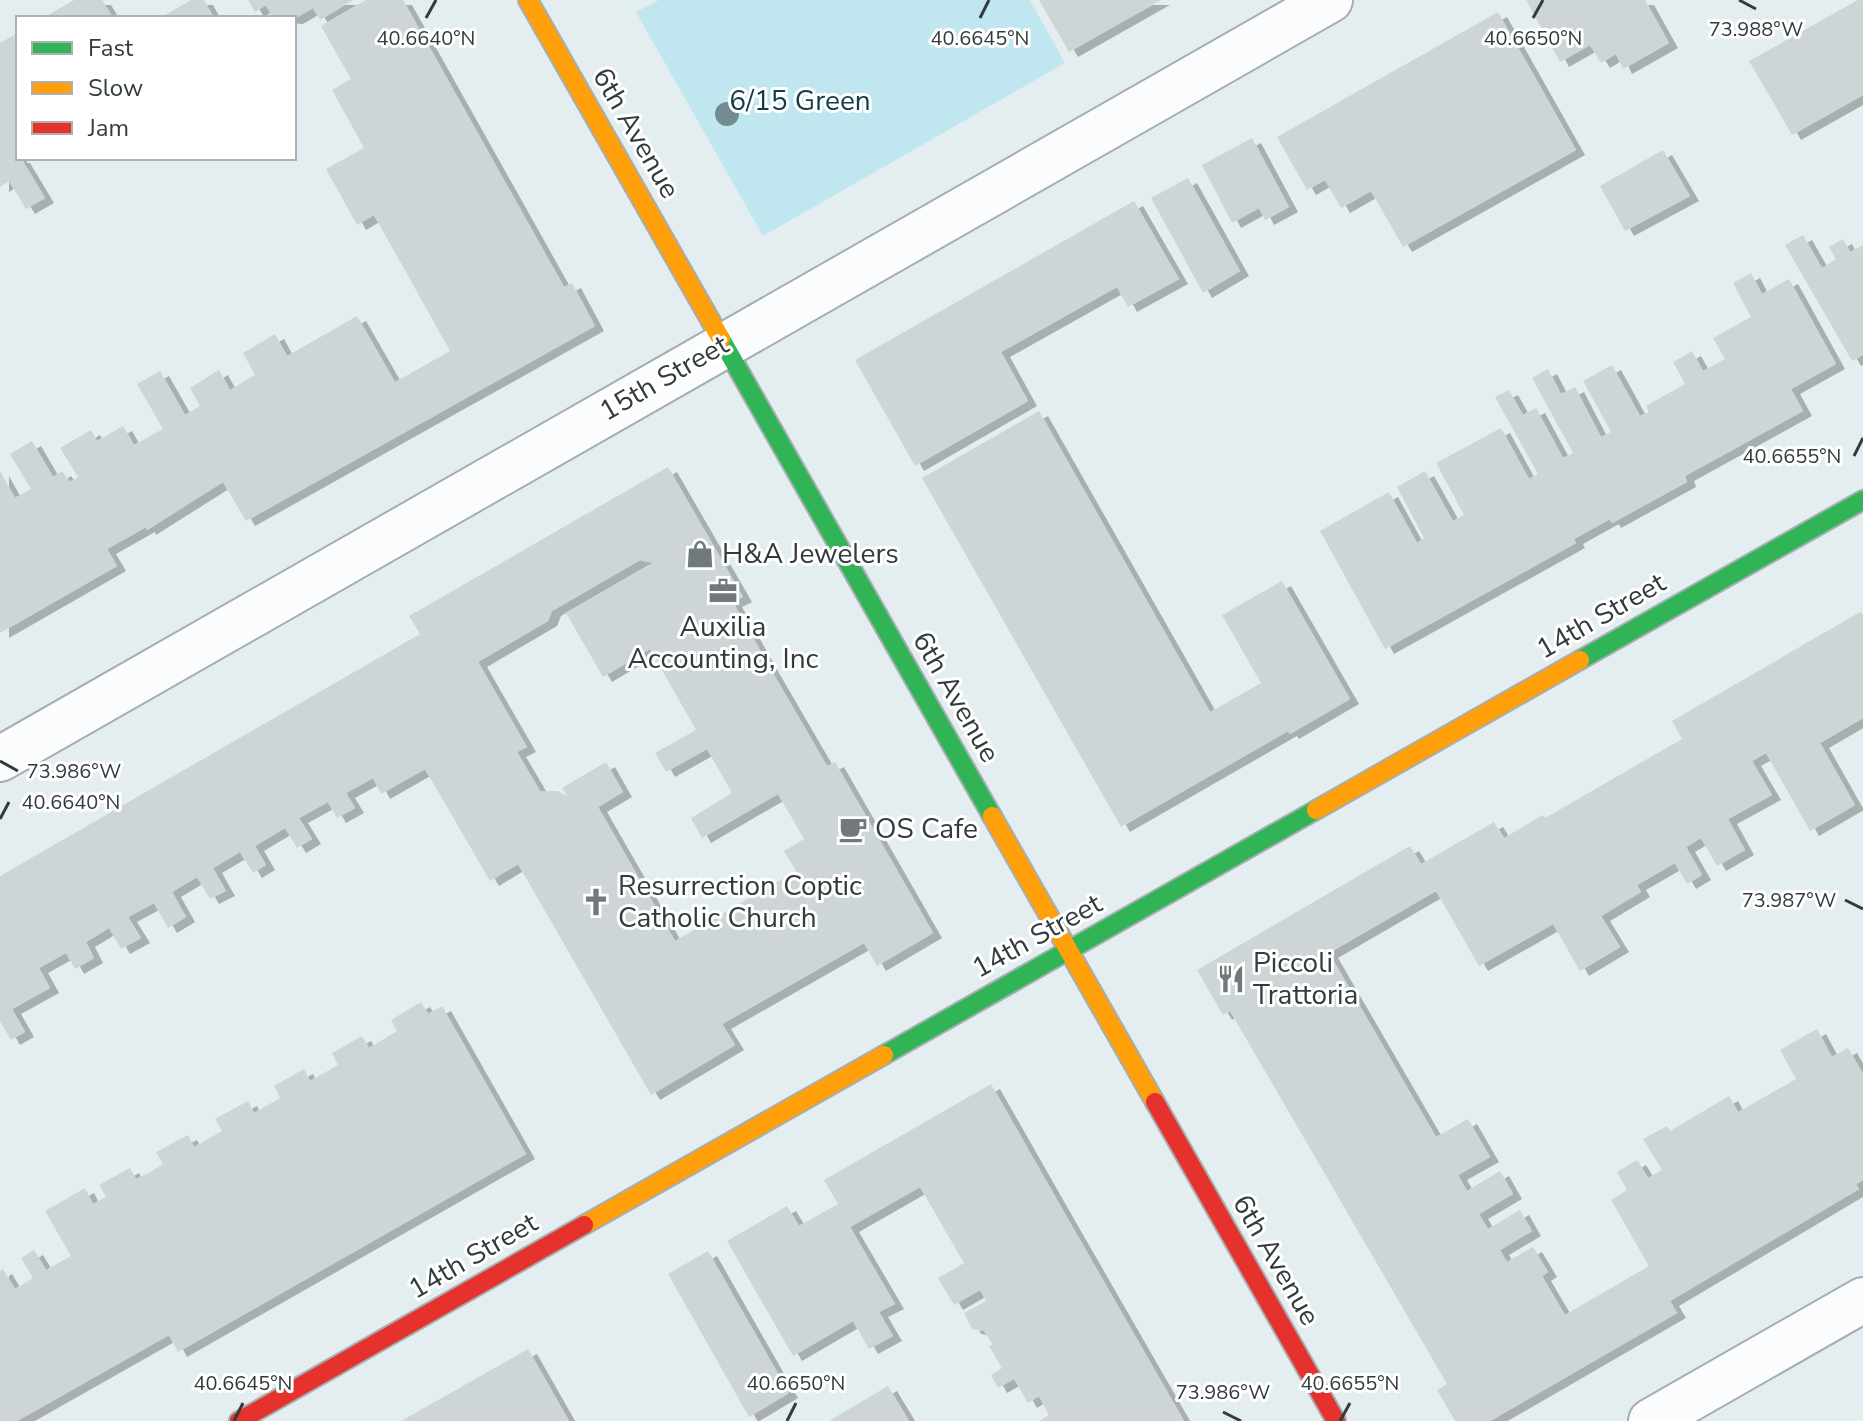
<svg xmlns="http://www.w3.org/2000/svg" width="1863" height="1421" font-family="'Nunito Sans',sans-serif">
<defs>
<filter id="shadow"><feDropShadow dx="9" dy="5" stdDeviation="0" flood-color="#0004"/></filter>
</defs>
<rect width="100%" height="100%" fill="#e4eef1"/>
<polygon fill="#c0e6ef" points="659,0 1030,0 1065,63 763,236 636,12"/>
<g fill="#cdd5d7" fill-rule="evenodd" filter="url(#shadow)">
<polygon points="74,0 102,0 113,18 43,18"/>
<polygon points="191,0 204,0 214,18 160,18"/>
<polygon points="248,0 353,0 320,20 313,8 294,19 273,18 266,5 255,12"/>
<polygon points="366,0 403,0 564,287 572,283 595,326 246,521 223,482 147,530 146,527 107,549 117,566 0,633 0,471 15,498 31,489 10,454 32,441 53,477 62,471 70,482 78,477 60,448 91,430 97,441 123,426 134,445 163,429 137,384 160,371 185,415 200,406 190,388 219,370 230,390 255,375 243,353 275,334 287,356 357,316 395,382 450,351 374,215 357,225 326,169 364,148 332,90 351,79 321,26"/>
<polygon points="1039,0 1161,0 1069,52"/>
<polygon points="1526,0 1645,0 1669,43 1623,69 1616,54 1601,63 1590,45 1560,62"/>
<polygon points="1858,0 1863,0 1863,95 1792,135 1749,61"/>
<polygon points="1498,12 1576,150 1403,247 1371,191 1341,208 1325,180 1307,190 1277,137"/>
<polygon points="18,33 18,158 21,158 45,198 26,209 9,181 0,187 0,43"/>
<polygon points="1252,138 1289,207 1265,220 1259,208 1232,223 1202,165"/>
<polygon points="1663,150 1690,196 1625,231 1600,186"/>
<polygon points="1188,178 1240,271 1203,293 1151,198"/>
<polygon points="1134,201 1179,279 1128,307 1117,287 1001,352 1028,401 915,466 855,360"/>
<polygon points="1803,235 1822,268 1836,259 1829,247 1843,239 1850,252 1863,245 1863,355 1852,361 1785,245"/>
<polygon points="1751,273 1762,294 1789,279 1836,364 1791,389 1803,411 1685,476 1687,482 1612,523 1610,519 1574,539 1576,543 1385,649 1320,531 1389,492 1417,543 1424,538 1397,487 1425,471 1453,521 1464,515 1436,463 1501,428 1529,479 1538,474 1495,397 1509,390 1523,415 1536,408 1563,458 1573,453 1532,378 1548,369 1561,394 1575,387 1601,437 1611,432 1583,381 1612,365 1640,416 1649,412 1646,406 1685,384 1673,362 1692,351 1703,371 1725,359 1713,338 1751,317 1733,283"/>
<polygon points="1039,411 1210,712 1261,683 1222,615 1282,581 1350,699 1290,734 1288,731 1121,827 922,478"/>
<path d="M668,467L743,597L733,602L770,668L827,766L835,762L933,933L877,966L864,943L722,1024L735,1045L651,1095L518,864L490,881L425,769L381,794L373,778L346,793L355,808L337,818L328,802L299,818L312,839L297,848L285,828L255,846L266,865L253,873L240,852L213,868L226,891L210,899L197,877L172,892L186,917L168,928L154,903L128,917L141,938L121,949L109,928L86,942L94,958L75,969L66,953L39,968L50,988L12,1009L25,1032L11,1040L0,1021V876L420,634L409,616ZM640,560L653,563L566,613L603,677L650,649L696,730L655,753L666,772L707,749L732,793L691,818L702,838L778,794L804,839L784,851L796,871L675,941L598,807L623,792L606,762L562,788L568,797L558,791H540L517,752L527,747L478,662L548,621L552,611Z"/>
<polygon points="1860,612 1863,614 1863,718 1820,743 1855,805 1810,831 1766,753 1752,761 1772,795 1728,819 1745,850 1717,866 1701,838 1686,847 1702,875 1687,884 1675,863 1637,885 1641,892 1601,916 1620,947 1580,971 1553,924 1479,966 1436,891 1329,953 1436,1137 1468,1119 1490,1157 1458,1175 1467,1191 1500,1171 1513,1194 1479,1214 1488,1229 1520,1210 1532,1231 1500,1250 1507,1262 1533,1247 1548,1272 1542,1276 1565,1315 1649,1266 1611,1200 1627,1190 1617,1172 1637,1160 1648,1178 1662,1170 1643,1139 1667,1126 1670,1131 1729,1096 1738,1112 1796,1079 1780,1050 1817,1029 1832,1057 1848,1048 1863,1074 1863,1180 1856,1184 1859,1189 1670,1301 1677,1313 1490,1421 1455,1421 1437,1390 1447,1384 1230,1011 1223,1015 1197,970 1410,846 1421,864 1494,822 1504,838 1543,815 1545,818 1682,739 1672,721"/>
<polygon points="421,1002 428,1014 442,1006 526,1154 178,1352 169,1335 17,1421 0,1421 0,1271 3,1269 15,1289 33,1278 21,1258 34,1250 46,1270 71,1256 45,1211 85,1188 93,1204 106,1197 99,1185 130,1168 136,1179 152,1171 163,1164 156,1152 188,1135 194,1147 222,1131 215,1119 248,1101 254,1113 280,1098 274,1086 304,1069 310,1081 338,1065 332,1053 362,1036 369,1048 397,1031 391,1020"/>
<polygon points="991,1084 1061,1207 1184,1421 1039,1421 1049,1415 1039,1396 1028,1403 1014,1379 998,1388 991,1375 1002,1368 989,1346 993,1345 984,1331 972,1329 964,1313 986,1301 980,1290 954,1305 938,1278 964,1263 920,1187 850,1227 895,1304 879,1312 893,1336 869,1349 853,1321 793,1356 727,1241 787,1206 799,1226 838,1204 824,1180"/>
<polygon points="708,1251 789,1393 749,1417 668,1274"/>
<polygon points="528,1349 569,1421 401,1421"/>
<polygon points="888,1386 909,1421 829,1421"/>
</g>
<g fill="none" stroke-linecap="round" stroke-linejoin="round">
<defs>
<g id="street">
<polyline points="0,759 1330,0"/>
<polyline points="1651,1421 1863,1300"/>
</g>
<g id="fast">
<polyline points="721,339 992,816"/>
<polyline points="1580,660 1863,500"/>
<polyline points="884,1055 1316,810"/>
</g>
<g id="slow">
<polyline points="528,0 721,339"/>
<polyline points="1316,810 1580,660"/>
<polyline points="992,816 1155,1102"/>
<polyline points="584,1225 884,1055"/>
</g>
<g id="jam">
<polyline points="1155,1102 1336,1421"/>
<polyline points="239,1421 584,1225"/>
</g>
</defs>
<use href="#street" stroke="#a6aeb1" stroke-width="48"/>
<use href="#fast" stroke="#a6aeb1" stroke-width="22"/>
<use href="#slow" stroke="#a6aeb1" stroke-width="22"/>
<use href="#jam" stroke="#a6aeb1" stroke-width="22"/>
<use href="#street" stroke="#fbfcfd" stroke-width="44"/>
<use href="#fast" stroke="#30b455" stroke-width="18"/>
<use href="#slow" stroke="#ff9f0a" stroke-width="18"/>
<use href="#jam" stroke="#e5322d" stroke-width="18"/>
</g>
<circle fill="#718d92" cx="727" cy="114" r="12"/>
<path fill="none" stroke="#333b3c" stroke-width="3" d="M1739,0L1756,9M426,18L436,0M980,18L989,0M1533,18L1543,0M1854,456L1863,438M0,761L18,771M0,819L9,802M1845,900L1863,909M1223,1412L1241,1421M234,1421L243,1403M787,1421L796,1403M1340,1421L1350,1403"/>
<defs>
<symbol id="shop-bare" viewBox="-9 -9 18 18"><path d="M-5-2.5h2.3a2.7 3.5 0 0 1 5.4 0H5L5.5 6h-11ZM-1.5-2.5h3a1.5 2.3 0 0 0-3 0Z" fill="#717a7b" stroke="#fff" stroke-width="2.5" paint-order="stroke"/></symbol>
<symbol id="office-bare" viewBox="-9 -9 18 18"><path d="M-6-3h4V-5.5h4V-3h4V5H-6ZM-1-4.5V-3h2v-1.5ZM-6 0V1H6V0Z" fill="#717a7b" stroke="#fff" stroke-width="2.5" paint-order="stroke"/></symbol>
<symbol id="cafe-bare" viewBox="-9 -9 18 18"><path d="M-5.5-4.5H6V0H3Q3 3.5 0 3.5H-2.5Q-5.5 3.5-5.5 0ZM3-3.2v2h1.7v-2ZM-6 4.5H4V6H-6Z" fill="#717a7b" stroke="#fff" stroke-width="2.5" paint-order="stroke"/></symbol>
<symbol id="church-bare" viewBox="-9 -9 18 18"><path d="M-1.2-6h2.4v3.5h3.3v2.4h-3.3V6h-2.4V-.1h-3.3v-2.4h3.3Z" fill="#717a7b" stroke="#fff" stroke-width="2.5" paint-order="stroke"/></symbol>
<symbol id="restaurant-bare" viewBox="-9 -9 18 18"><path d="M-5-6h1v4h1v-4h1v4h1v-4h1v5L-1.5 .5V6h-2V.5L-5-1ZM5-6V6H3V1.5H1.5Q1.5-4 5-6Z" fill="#717a7b" stroke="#fff" stroke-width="2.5" paint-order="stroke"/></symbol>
</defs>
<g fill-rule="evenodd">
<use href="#shop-bare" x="680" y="534" width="40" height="40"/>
<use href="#office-bare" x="703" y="571" width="40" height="40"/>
<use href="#cafe-bare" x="833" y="809" width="40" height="40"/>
<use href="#church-bare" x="576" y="882" width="40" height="40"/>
<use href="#restaurant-bare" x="1211" y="959" width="40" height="40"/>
</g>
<g text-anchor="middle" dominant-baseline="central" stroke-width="6" stroke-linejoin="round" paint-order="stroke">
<g font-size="28" fill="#133d45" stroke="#fff">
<text x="800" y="101">6/15 Green</text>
</g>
<g font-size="28" fill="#333b3c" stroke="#fff">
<text transform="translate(636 133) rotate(60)">6th Avenue</text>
<text transform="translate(664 378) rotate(-30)">15th Street</text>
<text transform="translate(1601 616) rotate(-30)">14th Street</text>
<text transform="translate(956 697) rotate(60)">6th Avenue</text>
<text transform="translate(1037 936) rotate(-29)">14th Street</text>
<text transform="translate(473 1256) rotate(-30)">14th Street</text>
<text transform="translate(1276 1260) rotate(60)">6th Avenue</text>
</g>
<g font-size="28" fill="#333b3c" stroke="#fff" text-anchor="start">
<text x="722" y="554">H&amp;A Jewelers</text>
<text x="723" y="627" text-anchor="middle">Auxilia<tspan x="723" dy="32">Accounting, Inc</tspan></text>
<text x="875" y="829">OS Cafe</text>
<text x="618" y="886">Resurrection Coptic<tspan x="618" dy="32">Catholic Church</tspan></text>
<text x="1253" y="963">Piccoli<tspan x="1253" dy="32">Trattoria</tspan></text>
</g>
</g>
<g font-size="20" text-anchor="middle" fill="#333b3c" stroke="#fff" stroke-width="6" stroke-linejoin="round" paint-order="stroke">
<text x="1756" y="36">73.988°W</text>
<text x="426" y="45">40.6640°N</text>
<text x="980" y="45">40.6645°N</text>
<text x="1533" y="45">40.6650°N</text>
<text x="1792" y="463">40.6655°N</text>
<text x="74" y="778">73.986°W</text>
<text x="71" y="809">40.6640°N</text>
<text x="1789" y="907">73.987°W</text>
<text x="243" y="1390">40.6645°N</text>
<text x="796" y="1390">40.6650°N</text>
<text x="1350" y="1390">40.6655°N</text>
<text x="1223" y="1399">73.986°W</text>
</g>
<rect x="16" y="16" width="280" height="144" fill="#ffffff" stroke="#adb1b1" stroke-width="2"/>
<rect x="32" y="42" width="40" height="12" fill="#30b455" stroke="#adb1b1" stroke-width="2"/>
<text x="88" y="56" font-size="24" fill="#333b3c">Fast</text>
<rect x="32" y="82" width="40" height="12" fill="#ff9f0a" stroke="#adb1b1" stroke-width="2"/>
<text x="88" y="96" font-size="24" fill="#333b3c">Slow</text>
<rect x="32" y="122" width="40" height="12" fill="#e5322d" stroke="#adb1b1" stroke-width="2"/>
<text x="88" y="136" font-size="24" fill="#333b3c">Jam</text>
</svg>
